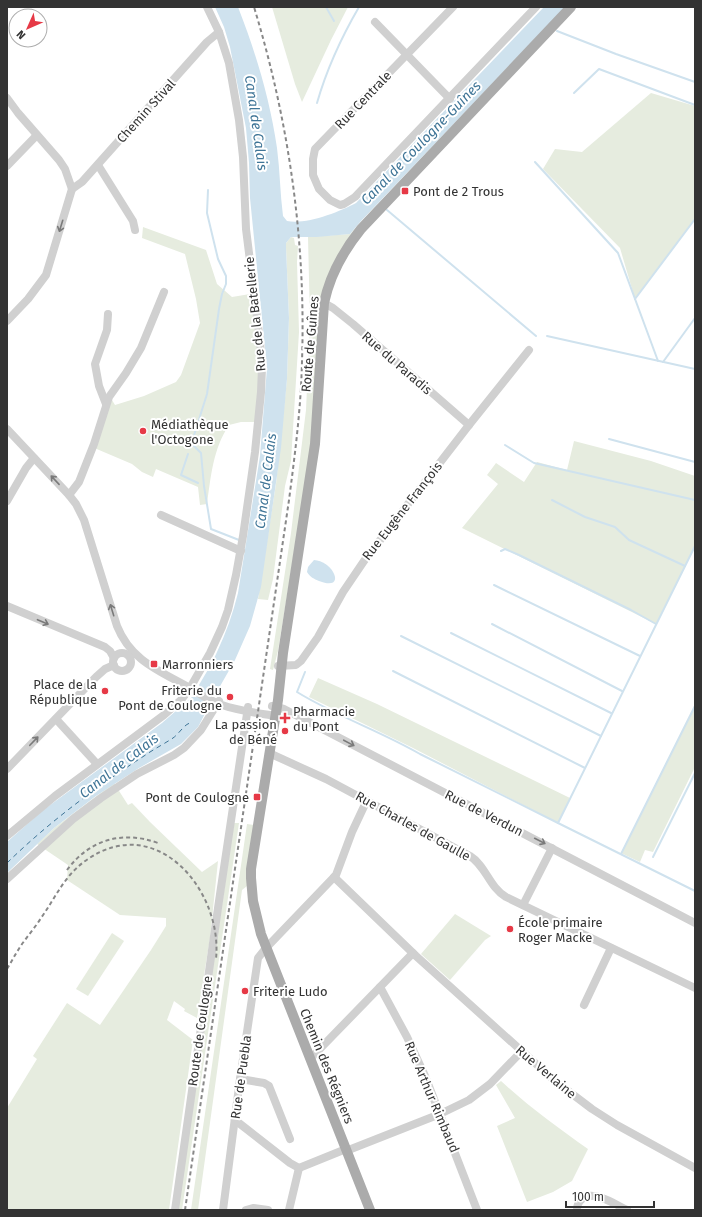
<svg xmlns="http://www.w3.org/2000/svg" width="702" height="1217" font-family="'Fira Sans',sans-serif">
<rect width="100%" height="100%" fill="#fff"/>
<g fill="#e6ecdf">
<polygon points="272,7 348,7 331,40 302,102 295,84"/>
<polygon points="651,93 695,106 695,220 694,220 635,299 620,248 543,169 555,149 582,152"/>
<polygon points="377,205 377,207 333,264 313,434 278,651 273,670 270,669 291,533 306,410 310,321 308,237 350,234"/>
<path d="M143,227L206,250L217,284L232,297L250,294L259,352L260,373L256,422H241L229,425C213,449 211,476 207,504L200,505L198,487L156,469L153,477L142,472L132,464L92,447L112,400L115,405L144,396L176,382L181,375L200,323L196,299L185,254L142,238Z"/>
<polygon points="291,237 294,238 295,245 298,246 297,262 299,332 291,461 285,486 273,579 268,600 258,599 276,484 287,379 289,318 286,247 286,243"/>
<polygon points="574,441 651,461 695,476 695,546 656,624 462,528 498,484 487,475 496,463 524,482 537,462 567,470"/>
<polygon points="318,678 377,704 570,798 558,823 413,748 309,697"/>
<polygon points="695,704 695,767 653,852 645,850 640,862 621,853"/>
<polygon points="114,783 128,805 132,803 150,822 202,872 218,861 210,938 197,1018 184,1011 185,1009 174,1001 167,1020 193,1040 169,1210 7,1210 7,1108 37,1059 33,1056 67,1003 100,1025 151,950 166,926 166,918 120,915 67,880 68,865 37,844 54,828"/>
<polygon points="234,823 239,823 182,1210 177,1210"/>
<polygon points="247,824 254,825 247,886 242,890 198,1210 191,1210"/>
<polygon points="455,914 491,936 485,940 450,980 421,954"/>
<polygon points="112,933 124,941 88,996 76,989"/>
<path d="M501,1081C528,1106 558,1128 588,1149L572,1181L553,1192L527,1202L497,1126L515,1118L496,1085Z"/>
</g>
<g fill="#cfe2ee">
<path d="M215,7H238C256,53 270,100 277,148C280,171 280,193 283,216L287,221C306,225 339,212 356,203L544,7H565L361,221L350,234L317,237H291L286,243V247L289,318L287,379L281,448L261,587L250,626L235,660L215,695L209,692L205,701L209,705V706L198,727L181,744L139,768L96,796L54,828L7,873V842L42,811L162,723L192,697H197L201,689L199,685C205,674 212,664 217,652C226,633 233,613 238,593L260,456L267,368L250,198L249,163L246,128L230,47L224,27Z"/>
<path d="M314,560C334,561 347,592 319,581C314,579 310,577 307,572L308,567Z"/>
</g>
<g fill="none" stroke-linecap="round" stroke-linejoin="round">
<g stroke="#cfe2ee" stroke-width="2">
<polyline points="326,7 334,21"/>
<polyline points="557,31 616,54 695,82"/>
<polyline points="574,93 599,69 695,105"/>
<path d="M317,103C327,68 341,38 359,7"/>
<polyline points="535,162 618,253 658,361"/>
<polyline points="387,210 536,336"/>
<polyline points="635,299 695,219"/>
<polyline points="547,336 695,369"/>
<polyline points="663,362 695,318"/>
<polyline points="609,439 695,462"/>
<polyline points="192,444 201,453 204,486 211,529 239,540"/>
<polyline points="505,445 534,463 695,500"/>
<polyline points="190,448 207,394 219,309 222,294 226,284 226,276 218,259 207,213 208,190"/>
<polyline points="188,454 181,475 198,483"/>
<polyline points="552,500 585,517 615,527 629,540 685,566"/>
<polyline points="501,551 505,549 519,555 631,610 656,624"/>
<polyline points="494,585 640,656"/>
<polyline points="492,624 622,691"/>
<polyline points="451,633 611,713"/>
<polyline points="401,636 601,736"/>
<polyline points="393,671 585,768"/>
<path d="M305,672L297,692C336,716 380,731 420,754L558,823L695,546"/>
<polyline points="558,823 695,891"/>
<polyline points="621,854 695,706"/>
<polyline points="653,857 695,773"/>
</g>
<path stroke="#3f7597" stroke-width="1" stroke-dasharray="5 4" stroke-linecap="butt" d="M7,863C48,823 96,787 144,756C154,749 164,744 173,738C179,734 185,723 191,723"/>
<g stroke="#d0d0d0" stroke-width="8">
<polyline points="453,7 315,149 313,159 313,175 319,189 330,200 340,205 344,204 355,197 536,7"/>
<polyline points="375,22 450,99"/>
<polyline points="7,98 18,113 59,160 65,169 72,189 46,275 28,299 7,321"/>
<polyline points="98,165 133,221 135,230"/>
<polyline points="7,166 37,135"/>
<polyline points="72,189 82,182 207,42 219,32"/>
<polyline points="324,303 333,308 353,324 469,425"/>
<polyline points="106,404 99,386 95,364 107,330 108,314"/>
<path d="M7,429L69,495L76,504L84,520L117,626C131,661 160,671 190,688C200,694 210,701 222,705C239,711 258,713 276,716"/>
<polyline points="69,495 79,482 94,444 109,397 126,373 141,348 164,292"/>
<polyline points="7,501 26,468 34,458"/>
<polyline points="161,515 241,551"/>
<polyline points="7,606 105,647 110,651 114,658"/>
<circle cx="122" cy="662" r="9"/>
<polyline points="278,666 296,665 301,661 318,637 343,592 364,561 469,425 529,350"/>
<polyline points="272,706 284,709 695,923"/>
<polyline points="56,719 97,764"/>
<path d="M269,753L326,779L470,856C486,866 489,887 506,897L695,988"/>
<polyline points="7,769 96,677 105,669 114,665"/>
<polyline points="7,836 55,796 164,715 181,700 190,688 210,653 222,627 228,610 236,575 243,536 255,452 261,392 262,368 260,341 246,229 243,157 239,120 229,63 219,32 207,7"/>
<polyline points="334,877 416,956 555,1081 592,1109 617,1125 695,1168"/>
<polyline points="7,879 73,819 101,798 137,774 174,755 184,748 201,730 219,701"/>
<polyline points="523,905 552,848"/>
<polyline points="380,987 407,1037 425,1076 477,1210"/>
<polyline points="584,1005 611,948"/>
<polyline points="310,1059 413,953"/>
<polyline points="240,1079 264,1083 269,1086 290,1139"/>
<polyline points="235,1120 290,1163 299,1168"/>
<polyline points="346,1151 440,1114 469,1100 490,1084 521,1052"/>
<polyline points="299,1168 346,1149"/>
<polyline points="175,1210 219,901 248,707"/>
<polyline points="223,1210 240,1079 258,958 266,948 336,875 352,832 367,800"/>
<polyline points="246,1210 253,1208 268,1210"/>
<polyline points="289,1210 299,1168"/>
<path d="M577,1210C577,1205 578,1202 582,1199C593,1189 616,1205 627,1210"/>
</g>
<path stroke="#ababab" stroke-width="10" d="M370,1210L261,934L253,901L251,878V869L278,700L283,653L315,444L324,303C330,275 344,250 361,229L571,7"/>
<g stroke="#888" stroke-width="2" stroke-dasharray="4 3" stroke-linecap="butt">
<path d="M67,870C89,840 122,830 158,843"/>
<path d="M7,969C13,959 18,949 25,940C30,933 36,926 41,918C56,897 65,874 88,859C157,812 223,891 216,959"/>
<path d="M185,1210L289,500C295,454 301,408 302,361C306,241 289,122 254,7"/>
</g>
</g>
<defs><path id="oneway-shaft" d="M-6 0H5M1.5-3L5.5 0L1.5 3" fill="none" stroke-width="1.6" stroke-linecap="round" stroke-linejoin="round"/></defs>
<g stroke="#7a7a7a">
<use href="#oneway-shaft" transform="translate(61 226) rotate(107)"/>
<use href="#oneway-shaft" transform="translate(55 480) rotate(-133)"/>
<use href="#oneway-shaft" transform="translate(112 610) rotate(-107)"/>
<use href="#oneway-shaft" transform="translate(43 622) rotate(23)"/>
<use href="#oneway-shaft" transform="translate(34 741) rotate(-46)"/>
<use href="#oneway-shaft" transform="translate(349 743) rotate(28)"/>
<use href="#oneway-shaft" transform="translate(540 841) rotate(27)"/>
</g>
<g fill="#e63946" stroke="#fff" stroke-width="1.5">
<rect x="401" y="187" width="8" height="8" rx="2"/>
<circle cx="143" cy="431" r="4"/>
<rect x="150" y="660" width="8" height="8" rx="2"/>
<circle cx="105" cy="691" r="4"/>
<circle cx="230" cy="697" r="4"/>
<path d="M283 712h4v4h4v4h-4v4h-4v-4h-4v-4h4z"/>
<circle cx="285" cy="731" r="4"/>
<rect x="253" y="793" width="8" height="8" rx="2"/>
<circle cx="510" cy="929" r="4"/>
<circle cx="245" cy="991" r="4"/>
</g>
<g text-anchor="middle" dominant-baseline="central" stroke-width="4" stroke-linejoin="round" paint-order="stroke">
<g font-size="13" fill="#333" stroke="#fff">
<text transform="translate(363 100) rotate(-46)">Rue Centrale</text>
<text transform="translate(146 111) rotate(-48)">Chemin Stival</text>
<text transform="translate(255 314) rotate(-96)">Rue de la Batellerie</text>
<text transform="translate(310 344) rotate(-85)">Route de Guînes</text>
<text transform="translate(397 363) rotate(41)">Rue du Paradis</text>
<text transform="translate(402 511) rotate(-52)">Rue Eugène François</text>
<text transform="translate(484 813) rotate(27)">Rue de Verdun</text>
<text transform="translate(413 826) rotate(29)">Rue Charles de Gaulle</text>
<text transform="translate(200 1031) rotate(-82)">Route de Coulogne</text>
<text transform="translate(327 1066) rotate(68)">Chemin des Régniers</text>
<text transform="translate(546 1072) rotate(40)">Rue Verlaine</text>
<text transform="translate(241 1077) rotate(-82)">Rue de Puebla</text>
<text transform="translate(432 1097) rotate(67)">Rue Arthur Rimbaud</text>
</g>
<g font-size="13" fill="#333" stroke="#fff" text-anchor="start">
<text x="413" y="191">Pont de 2 Trous</text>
<text x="151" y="424">Médiathèque<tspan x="151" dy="15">l'Octogone</tspan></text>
<text x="162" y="664">Marronniers</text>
<text x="97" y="684" text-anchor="end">Place de la<tspan x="97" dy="15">République</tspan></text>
<text x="222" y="690" text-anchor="end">Friterie du<tspan x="222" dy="15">Pont de Coulogne</tspan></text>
<text x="293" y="711">Pharmacie<tspan x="293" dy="15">du Pont</tspan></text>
<text x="277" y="724" text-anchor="end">La passion<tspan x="277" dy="15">de Béné</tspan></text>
<text x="249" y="797" text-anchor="end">Pont de Coulogne</text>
<text x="518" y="922">École primaire<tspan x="518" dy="15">Roger Macke</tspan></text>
<text x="253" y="991">Friterie Ludo</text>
</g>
<g font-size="14" font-style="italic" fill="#3f7597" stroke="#fff">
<text transform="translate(256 123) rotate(82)">Canal de Calais</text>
<text transform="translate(421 143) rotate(-46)">Canal de Coulogne-Guînes</text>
<text transform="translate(266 481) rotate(-83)">Canal de Calais</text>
<text transform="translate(119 766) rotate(-38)">Canal de Calais</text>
</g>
</g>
<rect width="702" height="1217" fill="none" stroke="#333333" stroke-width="16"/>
<g transform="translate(28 28) rotate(225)"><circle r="19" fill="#ffffff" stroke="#adadad"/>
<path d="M0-3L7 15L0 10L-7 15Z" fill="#e63946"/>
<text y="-6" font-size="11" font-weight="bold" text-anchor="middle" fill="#333333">N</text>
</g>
<path d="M566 1201v6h88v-6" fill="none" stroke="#333333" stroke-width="2"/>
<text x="572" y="1201" font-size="12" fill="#333333" stroke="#ffffff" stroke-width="3" paint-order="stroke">100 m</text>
</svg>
